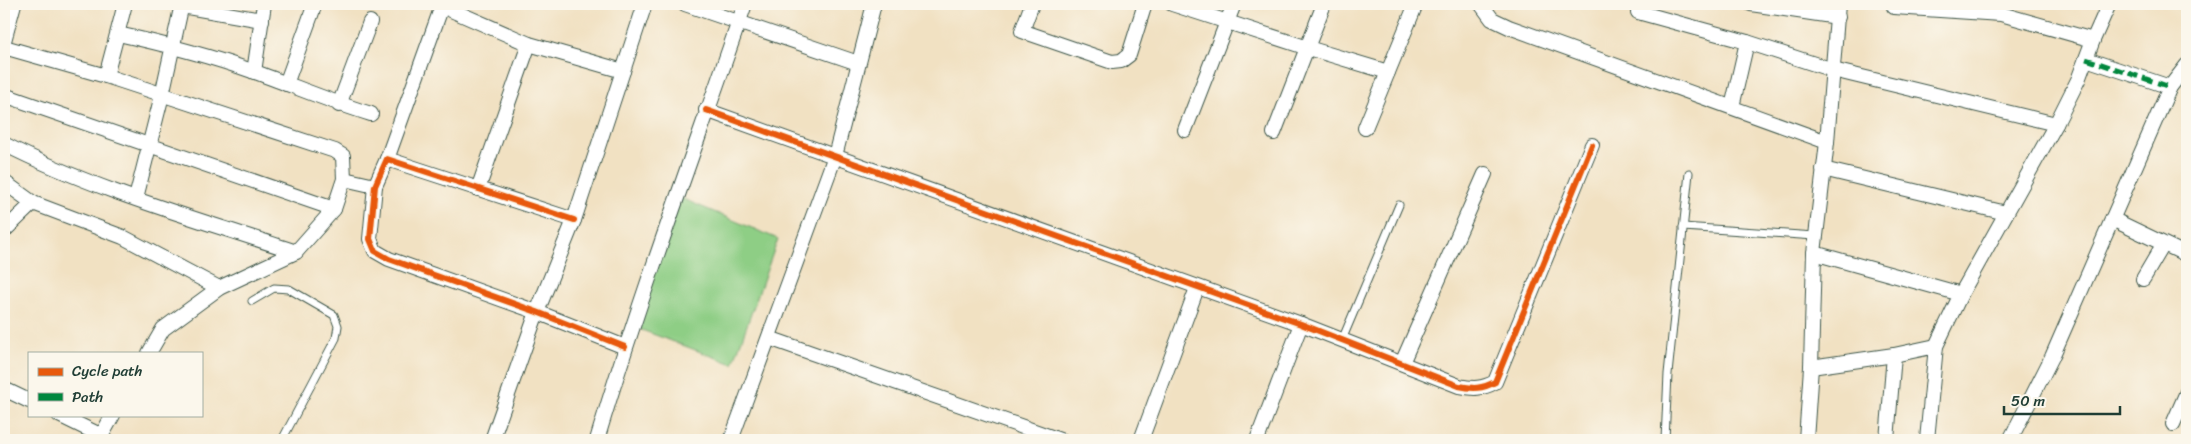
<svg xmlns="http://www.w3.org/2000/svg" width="2191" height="444" font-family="Sriracha,sans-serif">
<rect width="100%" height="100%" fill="#fbf7ec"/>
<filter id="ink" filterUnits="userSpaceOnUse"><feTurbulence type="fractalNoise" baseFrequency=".02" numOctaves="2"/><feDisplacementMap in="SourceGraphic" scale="10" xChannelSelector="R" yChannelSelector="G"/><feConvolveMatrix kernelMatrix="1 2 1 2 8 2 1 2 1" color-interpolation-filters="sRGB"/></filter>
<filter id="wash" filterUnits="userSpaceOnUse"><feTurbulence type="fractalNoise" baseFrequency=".0096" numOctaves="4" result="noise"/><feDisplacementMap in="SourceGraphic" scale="20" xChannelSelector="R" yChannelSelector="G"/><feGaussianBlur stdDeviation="1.12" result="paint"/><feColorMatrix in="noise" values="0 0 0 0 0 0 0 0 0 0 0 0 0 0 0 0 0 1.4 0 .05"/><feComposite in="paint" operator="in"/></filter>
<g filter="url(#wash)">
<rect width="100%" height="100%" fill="#f1e1c2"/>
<polygon fill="#8ece85" stroke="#56865c" points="681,198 778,239 733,364 631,326"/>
</g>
<g filter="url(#ink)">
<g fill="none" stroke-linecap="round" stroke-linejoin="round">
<defs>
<g id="service">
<polyline points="1683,227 1815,236"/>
<polyline points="252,301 274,288 289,289 334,315 338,326 336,338 282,440"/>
<polyline points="1342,340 1399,205"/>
<polyline points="1665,440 1668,374 1689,173"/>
</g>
<g id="minor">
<polyline points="443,4 442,6 529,44 623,71"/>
<polyline points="685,4 858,63"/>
<polyline points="1032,4 1022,31 1112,62 1121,61 1129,55 1145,4"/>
<polyline points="1172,4 1308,48 1388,72"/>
<polyline points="1481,4 1492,19 1509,27 1827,142"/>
<polyline points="1751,4 1838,17"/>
<polyline points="182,6 262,20"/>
<polyline points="1894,7 2001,14 2093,40"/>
<polyline points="1638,12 1747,42 1833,70 2056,124"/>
<path d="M118,34C164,44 210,56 255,72C294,86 331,102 371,114"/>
<polyline points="4,41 14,4"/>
<polyline points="4,47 106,76 335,151 343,156 344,179"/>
<polyline points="2086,59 2170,87"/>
<polyline points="254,72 264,4"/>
<polyline points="106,76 125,4"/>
<polyline points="286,84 315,4"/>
<polyline points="4,95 334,209"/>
<polyline points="339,105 370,22"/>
<polyline points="1732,107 1747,42"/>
<path d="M706,110L1301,324L1459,386C1473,389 1482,389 1495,382L1592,145"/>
<polyline points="1365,128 1416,4"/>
<polyline points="1185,130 1234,4"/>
<polyline points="1274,133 1324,4"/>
<path d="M4,144C96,191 198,219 296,252"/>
<polyline points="387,159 442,6"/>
<polyline points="1823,169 2006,213"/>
<polyline points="4,182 33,203 123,237 219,288"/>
<polyline points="478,189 529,44"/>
<polyline points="136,198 162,95 182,4"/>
<polyline points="2112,219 2187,255"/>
<polyline points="574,220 387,159 375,186 370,239 375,251 389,259 537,312 625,347"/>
<polyline points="4,231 33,203"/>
<polyline points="1814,253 1961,294"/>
<polyline points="2143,279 2163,245"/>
<polyline points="769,338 1060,440"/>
<polyline points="149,353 163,329 219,288 296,252 334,209 344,179 375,186"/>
<polyline points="1402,363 1485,174"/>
<polyline points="1811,367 1894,355 1936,346"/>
<polyline points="4,389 29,401"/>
<polyline points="59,415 102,436"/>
<polyline points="2173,424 2187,392"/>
<polyline points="99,440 113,415"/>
<polyline points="492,440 537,312 574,220 645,4"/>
<path d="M597,440C641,293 695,149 745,4"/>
<polyline points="731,440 835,156 874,4"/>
<polyline points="1141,440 1197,288"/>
<polyline points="1257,440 1301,324"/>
<polyline points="1806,440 1811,367 1814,253 1827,142 1838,4"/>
<polyline points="1887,440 1894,355"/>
<polyline points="1927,440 1936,346 1961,294 2056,124 2078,80 2093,40 2109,4"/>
<polyline points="2010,440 2052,357 2170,87 2187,65"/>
</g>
</defs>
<use href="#service" stroke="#3e5649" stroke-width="9"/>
<use href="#minor" stroke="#3e5649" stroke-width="16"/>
<use href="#service" stroke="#fff" stroke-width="7"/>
<use href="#minor" stroke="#fff" stroke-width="14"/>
<polyline stroke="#00873e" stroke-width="5" stroke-dasharray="10 5" stroke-linecap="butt" points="2086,59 2170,87"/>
<defs>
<g id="cycleway">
<path d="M706,110L1301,324L1459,386C1473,389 1482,389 1495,382L1592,145"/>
<polyline points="574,220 387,159 375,186 370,239 375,251 389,259 537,312 625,347"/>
</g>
</defs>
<use href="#cycleway" stroke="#fbf7ec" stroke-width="9"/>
<use href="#cycleway" stroke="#e8590c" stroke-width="6"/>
</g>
</g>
<rect width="2191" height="444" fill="none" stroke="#fbf7ec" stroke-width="20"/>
<rect x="28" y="352" width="175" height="65" fill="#fbf7ec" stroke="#a3ada2"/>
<rect x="38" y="368" width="25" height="8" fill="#e8590c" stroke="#a3ada2"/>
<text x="72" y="376" font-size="15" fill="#1f3d34">Cycle path</text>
<rect x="38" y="393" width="25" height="8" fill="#00873e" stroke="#a3ada2"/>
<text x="72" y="402" font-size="15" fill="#1f3d34">Path</text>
<path d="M2004 406v8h116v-8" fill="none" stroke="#1f3d34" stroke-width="2.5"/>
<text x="2011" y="406" font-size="15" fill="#1f3d34" stroke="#fbf7ec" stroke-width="4" paint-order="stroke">50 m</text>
</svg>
